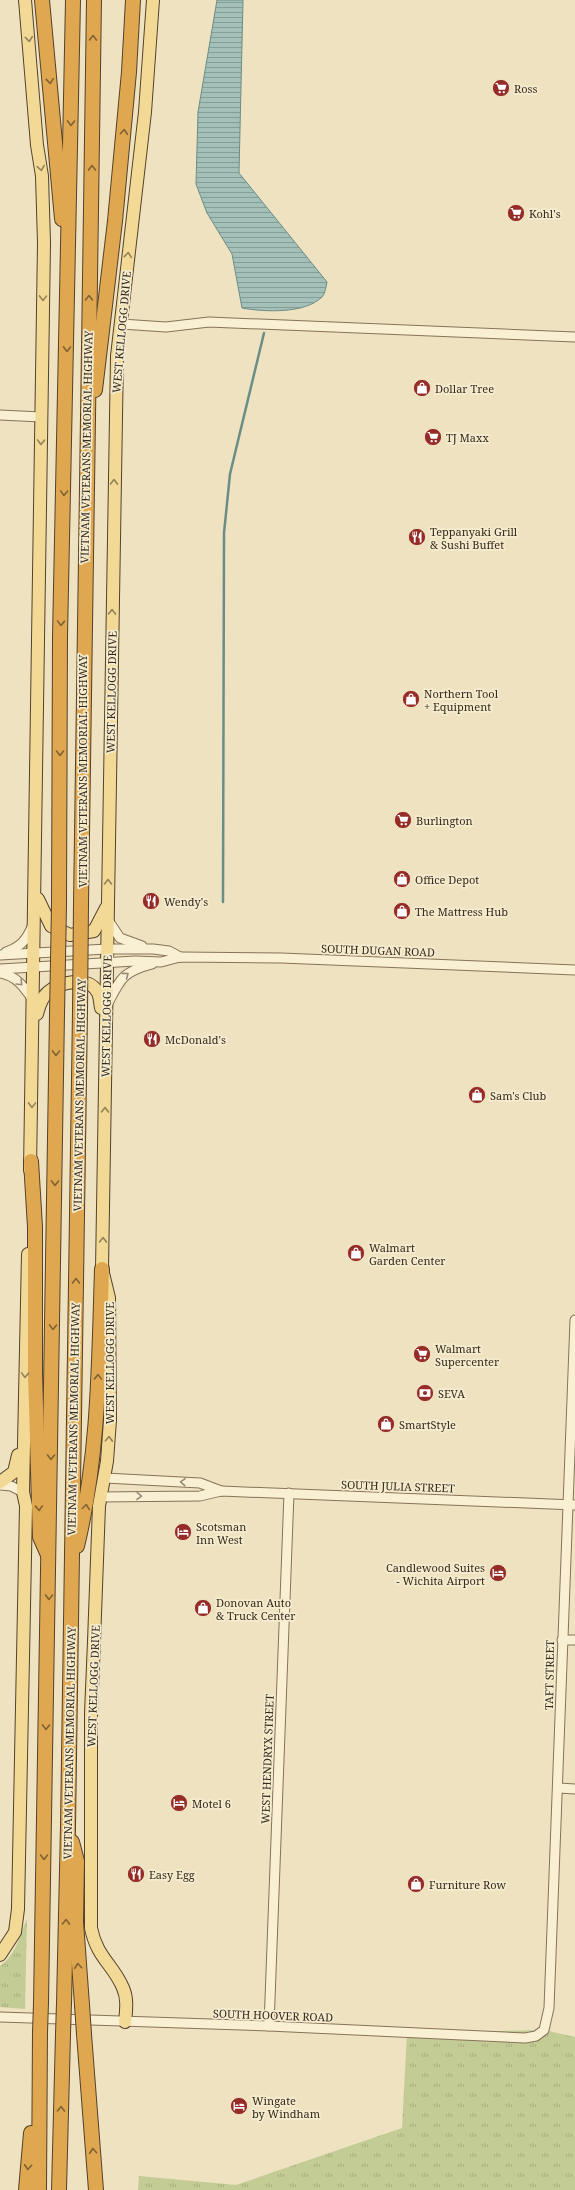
<svg xmlns="http://www.w3.org/2000/svg" width="575" height="2190" font-family="'Noto Serif',serif">
<defs>
<pattern id="grass-tufts" width="24" height="20" patternUnits="userSpaceOnUse"><rect width="24" height="20" fill="#c2cc94"/><path d="M3 7l-1-3M5 7V3M7 7l1-3M15 17l-1-3M17 17v-4M19 17l1-3" fill="none" stroke="#a7af7f"/></pattern>
<pattern id="water-rules" width="6" height="5" patternUnits="userSpaceOnUse"><rect width="6" height="5" fill="#a3c0b9"/><path d="M0 2.5h6" fill="none" stroke="#869c96"/></pattern>
</defs>
<rect width="100%" height="100%" fill="#eee2c0"/>
<g fill="url(#grass-tufts)">
<path d="M27,1919L25,2009L0,2007V1966C17,1954 19,1936 27,1919Z"/>
<polygon points="544,2030 575,2037 575,2190 138,2190 139,2176 236,2185 402,2128 407,2033"/>
</g>
<path fill="url(#water-rules)" stroke="#6a8e87" d="M217,0H243L239,173L327,282C326,287 325,294 322,297C305,314 264,312 242,308L232,254L207,213L196,184L198,112Z"/>
<g fill="none" stroke-linecap="round" stroke-linejoin="round">
<polyline stroke="#6a8e87" stroke-width="2.5" points="223,902 224,533 230,474 264,333"/>
<defs>
<g id="minor">
<polyline points="121,324 166,327 209,322 575,337"/>
<polyline points="0,415 41,417"/>
<polyline points="108,920 120,938 142,946"/>
<path d="M6,952C20,947 26,941 32,927"/>
<polyline points="0,955 107,949 153,949 169,951 180,957"/>
<polyline points="0,969 135,961 161,962 180,957 281,958 575,970"/>
<path d="M0,973C17,976 24,987 33,1000"/>
<path d="M107,1005C121,978 122,972 152,964"/>
<polyline points="105,1478 200,1483 221,1491"/>
<polyline points="0,1485 11,1486 23,1492"/>
<polyline points="100,1497 200,1496 221,1491 575,1505"/>
<polyline points="562,1640 575,1640"/>
<polyline points="559,1788 575,1789"/>
<polyline points="0,2017 269,2026 525,2038 536,2036 544,2030 549,2008 575,1320"/>
<polyline points="269,2026 289,1493"/>
</g>
<g id="major">
<polyline points="25,0 37,145 42,176 44,243 30,1170"/>
<polyline points="38,899 51,926 70,935 94,931 106,908"/>
<path d="M37,1014C39,1007 41,998 48,992C60,982 89,975 98,993C100,997 100,1003 101,1008"/>
<polyline points="0,1482 14,1472 18,1455"/>
<polyline points="0,1955 15,1932 18,1909 26,1506 23,1492 28,1254"/>
<path d="M125,2022C126,2011 128,1999 123,1988C113,1964 97,1958 91,1928V1713L94,1641L99,1506L107,1461L110,1420L109,1298L102,1269L117,356L145,112L153,0"/>
</g>
<g id="highway">
<polyline points="42,0 62,219"/>
<polyline points="95,390 115,221 129,72 133,0"/>
<polyline points="81,904 94,0"/>
<polyline points="59,905 60,637 73,0"/>
<polyline points="31,1161 35,1227 35,1373 40,1537 48,1555"/>
<path d="M77,1546C99,1456 99,1361 102,1269"/>
<polyline points="72,1842 77,1861 76,1922 82,2005"/>
<polyline points="41,2003 57,1014"/>
<polyline points="64,2003 68,1826 80,1011"/>
<polyline points="84,2034 96,2190"/>
<polyline points="26,2190 31,2133"/>
<polyline points="39,2190 40,2032"/>
<polyline points="59,2190 63,2034"/>
</g>
</defs>
<use href="#minor" stroke="#877358" stroke-width="11"/>
<use href="#major" stroke="#54412c" stroke-width="14"/>
<use href="#highway" stroke="#54412c" stroke-width="16"/>
<use href="#minor" stroke="#f9efd3" stroke-width="9"/>
<use href="#major" stroke="#f2da96" stroke-width="12"/>
<use href="#highway" stroke="#dfa74f" stroke-width="14"/>
<defs>
<g id="highway-bridge">
<polyline points="80,1011 81,904"/>
<polyline points="57,1014 59,905"/>
<polyline points="82,2005 84,2034"/>
<polyline points="40,2032 41,2003"/>
<polyline points="63,2034 64,2003"/>
</g>
</defs>
<use href="#highway-bridge" stroke="#54412c" stroke-width="16" stroke-linecap="butt"/>
<use href="#highway-bridge" stroke="#dfa74f" stroke-width="14"/>
</g>
<defs><path id="oneway-chevron" d="M-2-3.5L2.5 0L-2 3.5" fill="none" stroke-width="1.6" stroke-linecap="round" stroke-linejoin="round"/></defs>
<g stroke="#826233">
<use href="#oneway-chevron" transform="translate(93 38) rotate(-89)"/>
<use href="#oneway-chevron" transform="translate(50 81) rotate(84)"/>
<use href="#oneway-chevron" transform="translate(71 123) rotate(91)"/>
<use href="#oneway-chevron" transform="translate(124 132) rotate(-85)"/>
<use href="#oneway-chevron" transform="translate(92 168) rotate(-89)"/>
<use href="#oneway-chevron" transform="translate(89 298) rotate(-89)"/>
<use href="#oneway-chevron" transform="translate(67 349) rotate(91)"/>
<use href="#oneway-chevron" transform="translate(64 493) rotate(92)"/>
<use href="#oneway-chevron" transform="translate(61 623) rotate(92)"/>
<use href="#oneway-chevron" transform="translate(60 753) rotate(90)"/>
<use href="#oneway-chevron" transform="translate(56 1053) rotate(91)"/>
<use href="#oneway-chevron" transform="translate(55 1183) rotate(91)"/>
<use href="#oneway-chevron" transform="translate(76 1281) rotate(-89)"/>
<use href="#oneway-chevron" transform="translate(53 1327) rotate(91)"/>
<use href="#oneway-chevron" transform="translate(98 1377) rotate(-88)"/>
<use href="#oneway-chevron" transform="translate(51 1457) rotate(91)"/>
<use href="#oneway-chevron" transform="translate(86 1507) rotate(-82)"/>
<use href="#oneway-chevron" transform="translate(39 1508) rotate(88)"/>
<use href="#oneway-chevron" transform="translate(49 1597) rotate(91)"/>
<use href="#oneway-chevron" transform="translate(46 1727) rotate(91)"/>
<use href="#oneway-chevron" transform="translate(44 1857) rotate(91)"/>
<use href="#oneway-chevron" transform="translate(66 1922) rotate(-89)"/>
<use href="#oneway-chevron" transform="translate(78 1966) rotate(-95)"/>
<use href="#oneway-chevron" transform="translate(61 2109) rotate(-89)"/>
<use href="#oneway-chevron" transform="translate(93 2151) rotate(-94)"/>
<use href="#oneway-chevron" transform="translate(28 2167) rotate(95)"/>
</g>
<g stroke="#948259">
<use href="#oneway-chevron" transform="translate(29 39) rotate(84)"/>
<use href="#oneway-chevron" transform="translate(41 168) rotate(81)"/>
<use href="#oneway-chevron" transform="translate(128 255) rotate(-84)"/>
<use href="#oneway-chevron" transform="translate(43 298) rotate(91)"/>
<use href="#oneway-chevron" transform="translate(41 442) rotate(91)"/>
<use href="#oneway-chevron" transform="translate(114 482) rotate(-89)"/>
<use href="#oneway-chevron" transform="translate(112 612) rotate(-89)"/>
<use href="#oneway-chevron" transform="translate(108 882) rotate(-90)"/>
<use href="#oneway-chevron" transform="translate(32 1105) rotate(91)"/>
<use href="#oneway-chevron" transform="translate(105 1110) rotate(-89)"/>
<use href="#oneway-chevron" transform="translate(103 1240) rotate(-89)"/>
<use href="#oneway-chevron" transform="translate(25 1375) rotate(92)"/>
<use href="#oneway-chevron" transform="translate(109 1439) rotate(-87)"/>
</g>
<g stroke="#988c78">
<use href="#oneway-chevron" transform="translate(126 975) rotate(-37)"/>
<use href="#oneway-chevron" transform="translate(20 983) rotate(46)"/>
<use href="#oneway-chevron" transform="translate(183 1482) rotate(-177)"/>
<use href="#oneway-chevron" transform="translate(139 1496) rotate(1)"/>
</g>
<defs>
<symbol id="supermarket-disc" viewBox="-11 -11 22 22"><circle r="9.5" fill="#962c27" stroke="#f5eccf"/><path d="M-6-5.5h2.5l.6 2H6L4.5 2H-2.5L-4.4-4H-6ZM-1.5 3.2a1.3 1.3 0 1 0 .1 0ZM3 3.2a1.3 1.3 0 1 0 .1 0Z" fill="#fff"/></symbol>
<symbol id="shop-disc" viewBox="-11 -11 22 22"><circle r="9.5" fill="#962c27" stroke="#f5eccf"/><path d="M-5-2.5h2.3a2.7 3.5 0 0 1 5.4 0H5L5.5 6h-11ZM-1.5-2.5h3a1.5 2.3 0 0 0-3 0Z" fill="#fff"/></symbol>
<symbol id="restaurant-disc" viewBox="-11 -11 22 22"><circle r="9.5" fill="#962c27" stroke="#f5eccf"/><path d="M-5-6h1v4h1v-4h1v4h1v-4h1v5L-1.5 .5V6h-2V.5L-5-1ZM5-6V6H3V1.5H1.5Q1.5-4 5-6Z" fill="#fff"/></symbol>
<symbol id="bank-disc" viewBox="-11 -11 22 22"><circle r="9.5" fill="#962c27" stroke="#f5eccf"/><path d="M-6-4H6V4H-6ZM0-2.3a2.3 2.3 0 1 0 0 4.6a2.3 2.3 0 1 0 0-4.6Z" fill="#fff"/></symbol>
<symbol id="hotel-disc" viewBox="-11 -11 22 22"><circle r="9.5" fill="#962c27" stroke="#f5eccf"/><path d="M-6-4.5h1.5V1H6V5H4.5V3h-9V5H-6ZM-4 0a1.8 1.8 0 1 1 3.6 0ZM.5 0V-2.5h3Q6-2.5 6 0Z" fill="#fff"/></symbol>
</defs>
<g fill-rule="evenodd">
<use href="#supermarket-disc" x="491" y="78" width="20" height="20"/>
<use href="#supermarket-disc" x="506" y="203" width="20" height="20"/>
<use href="#shop-disc" x="412" y="378" width="20" height="20"/>
<use href="#supermarket-disc" x="423" y="427" width="20" height="20"/>
<use href="#restaurant-disc" x="407" y="527" width="20" height="20"/>
<use href="#shop-disc" x="401" y="689" width="20" height="20"/>
<use href="#supermarket-disc" x="393" y="810" width="20" height="20"/>
<use href="#shop-disc" x="392" y="869" width="20" height="20"/>
<use href="#restaurant-disc" x="141" y="891" width="20" height="20"/>
<use href="#shop-disc" x="392" y="901" width="20" height="20"/>
<use href="#restaurant-disc" x="142" y="1029" width="20" height="20"/>
<use href="#shop-disc" x="467" y="1085" width="20" height="20"/>
<use href="#shop-disc" x="346" y="1243" width="20" height="20"/>
<use href="#supermarket-disc" x="412" y="1344" width="20" height="20"/>
<use href="#bank-disc" x="415" y="1383" width="20" height="20"/>
<use href="#shop-disc" x="376" y="1414" width="20" height="20"/>
<use href="#hotel-disc" x="173" y="1522" width="20" height="20"/>
<use href="#hotel-disc" x="488" y="1563" width="20" height="20"/>
<use href="#shop-disc" x="193" y="1598" width="20" height="20"/>
<use href="#hotel-disc" x="169" y="1793" width="20" height="20"/>
<use href="#restaurant-disc" x="126" y="1864" width="20" height="20"/>
<use href="#shop-disc" x="406" y="1874" width="20" height="20"/>
<use href="#hotel-disc" x="229" y="2096" width="20" height="20"/>
</g>
<g text-anchor="middle" dominant-baseline="central" stroke-width="3.5" stroke-linejoin="round" paint-order="stroke">
<g font-size="11" fill="#362a1c" stroke="#f5eccf" text-anchor="start">
<text x="514" y="88">Ross</text>
<text x="529" y="213">Kohl's</text>
<text x="435" y="388">Dollar Tree</text>
<text x="446" y="437">TJ Maxx</text>
<text x="430" y="531">Teppanyaki Grill<tspan x="430" dy="13">&amp; Sushi Buffet</tspan></text>
<text x="424" y="693">Northern Tool<tspan x="424" dy="13">+ Equipment</tspan></text>
<text x="416" y="820">Burlington</text>
<text x="415" y="879">Office Depot</text>
<text x="164" y="901">Wendy's</text>
<text x="415" y="911">The Mattress Hub</text>
<text x="165" y="1039">McDonald's</text>
<text x="490" y="1095">Sam's Club</text>
<text x="369" y="1247">Walmart<tspan x="369" dy="13">Garden Center</tspan></text>
<text x="435" y="1348">Walmart<tspan x="435" dy="13">Supercenter</tspan></text>
<text x="438" y="1393">SEVA</text>
<text x="399" y="1424">SmartStyle</text>
<text x="196" y="1526">Scotsman<tspan x="196" dy="13">Inn West</tspan></text>
<text x="485" y="1567" text-anchor="end">Candlewood Suites<tspan x="485" dy="13">- Wichita Airport</tspan></text>
<text x="216" y="1602">Donovan Auto<tspan x="216" dy="13">&amp; Truck Center</tspan></text>
<text x="192" y="1803">Motel 6</text>
<text x="149" y="1874">Easy Egg</text>
<text x="429" y="1884">Furniture Row</text>
<text x="252" y="2100">Wingate<tspan x="252" dy="13">by Windham</tspan></text>
</g>
<g font-size="11" fill="#362a1c" stroke="#f5eccf">
<text transform="translate(121 332) rotate(-85)">WEST KELLOGG DRIVE</text>
<text transform="translate(86 447) rotate(-89)">VIETNAM VETERANS MEMORIAL HIGHWAY</text>
<text transform="translate(111 692) rotate(-89)">WEST KELLOGG DRIVE</text>
<text transform="translate(82 771) rotate(-90)">VIETNAM VETERANS MEMORIAL HIGHWAY</text>
<text transform="translate(378 950) rotate(2)">SOUTH DUGAN ROAD</text>
<text transform="translate(106 1016) rotate(-89)">WEST KELLOGG DRIVE</text>
<text transform="translate(79 1095) rotate(-89)">VIETNAM VETERANS MEMORIAL HIGHWAY</text>
<text transform="translate(109 1363) rotate(-90)">WEST KELLOGG DRIVE</text>
<text transform="translate(73 1419) rotate(-89)">VIETNAM VETERANS MEMORIAL HIGHWAY</text>
<text transform="translate(398 1486) rotate(2)">SOUTH JULIA STREET</text>
<text transform="translate(549 1675) rotate(-89)">TAFT STREET</text>
<text transform="translate(93 1686) rotate(-88)">WEST KELLOGG DRIVE</text>
<text transform="translate(69 1743) rotate(-89)">VIETNAM VETERANS MEMORIAL HIGHWAY</text>
<text transform="translate(267 1759) rotate(-88)">WEST HENDRYX STREET</text>
<text transform="translate(273 2015) rotate(2)">SOUTH HOOVER ROAD</text>
</g>
</g>
</svg>
